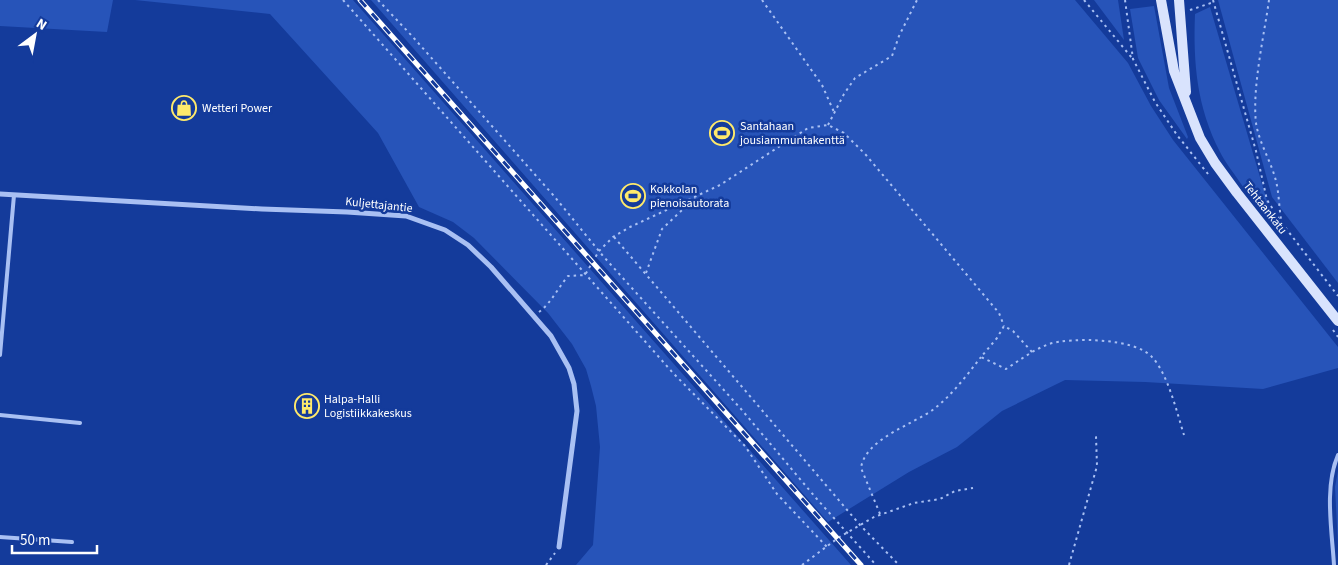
<svg xmlns="http://www.w3.org/2000/svg" width="1338" height="565" font-family="'Source Sans 3',sans-serif">
<rect width="100%" height="100%" fill="#143b9b"/>
<g fill="#2754b9">
<polygon points="0,0 113,0 107,32 0,26"/>
<polygon points="135,0 353,0 851,565 576,565 593,545 600,447 596,406 591,386 586,369 572,344 548,313 474,238 453,222 419,207 378,133 270,14"/>
<polygon points="371,0 1075,0 1128,63 1151,106 1173,140 1338,347 1338,368 1263,389 1145,382 1065,380 1002,411 957,447 909,472 828,522"/>
<polygon points="1094,0 1118,0 1124,40"/>
<polygon points="1218,0 1338,0 1338,283 1272,197"/>
<polygon points="1154,6 1169,88 1188,137 1187,139 1159,100 1138,58 1130,9"/>
<path d="M1210,7L1272,218C1258,209 1249,195 1239,181C1233,172 1225,162 1220,152C1197,107 1193,64 1195,14Z"/>
<polygon points="1338,471 1338,546 1335,487"/>
</g>
<g fill="none" stroke-linecap="round" stroke-linejoin="round">
<g stroke="#a9c0f3" stroke-width="2" stroke-dasharray="2.5 4" stroke-linecap="butt">
<polyline points="343,0 673,373 745,446 777,494 827,547"/>
<polyline points="378,0 412,36 554,196 603,256 741,409 816,498 876,565"/>
<polyline points="762,0 822,85 834,112"/>
<polyline points="1084,0 1132,58"/>
<polyline points="1125,0 1133,59 1155,102 1177,135 1208,174"/>
<polyline points="1213,0 1256,151 1267,200 1281,222 1338,296"/>
<path d="M1269,0C1264,36 1252,88 1256,123C1259,143 1271,161 1276,181C1279,193 1279,207 1281,219"/>
<polyline points="1190,10 1214,2"/>
<polyline points="828,125 844,94 855,78 892,56 899,36 917,0"/>
<polyline points="614,237 860,525 899,565"/>
<polyline points="646,273 662,229 695,198"/>
<path d="M539,312C551,303 558,288 568,276L585,275L599,251L613,237L630,227L720,185L808,128L828,125L844,133L866,155L999,313L1004,326"/>
<polyline points="1333,330 1338,337"/>
<path d="M1032,352L1013,331L1004,326L997,338L981,357L1006,369C1020,360 1033,350 1049,344C1072,337 1135,338 1152,357C1168,374 1177,413 1184,435"/>
<path d="M880,514L861,468C865,439 912,425 934,409C953,394 967,375 981,357"/>
<polyline points="546,565 555,553"/>
<polyline points="802,565 838,538 874,517 914,503 940,499 955,491 973,488"/>
<polyline points="1069,565 1097,466 1096,436"/>
</g>
<g stroke="#a9c0f3" stroke-width="4">
<polyline points="0,355 14,195"/>
<polyline points="0,415 80,423"/>
<polyline points="0,537 72,542"/>
<path d="M1334,565C1332,531 1324,487 1338,455"/>
</g>
<polyline stroke="#a9c0f3" stroke-width="5" points="0,194 262,209 347,212 406,216 445,230 468,245 491,267 551,336 569,368 574,384 577,411 559,547"/>
<g stroke="#d9e3fd" stroke-width="10">
<polyline points="1161,0 1174,71 1200,138 1215,163 1237,193 1338,321"/>
<polyline points="1179,0 1186,92"/>
</g>
<defs>
<polyline id="rail" points="360,0 861,565"/>
</defs>
<use href="#rail" stroke="#fff" stroke-width="5"/>
<use href="#rail" stroke="#143b9b" stroke-width="3" stroke-dasharray="9" stroke-linecap="butt"/>
</g>
<defs>
<symbol id="shop-ring" viewBox="-11 -11 22 22"><circle r="9.5" fill="#143b9b" stroke="#ffea6b" stroke-width="1.5"/><path d="M-5-2.5h2.3a2.7 3.5 0 0 1 5.4 0H5L5.5 6h-11ZM-1.5-2.5h3a1.5 2.3 0 0 0-3 0Z" fill="#ffea6b"/></symbol>
<symbol id="stadium-ring" viewBox="-11 -11 22 22"><circle r="9.5" fill="#143b9b" stroke="#ffea6b" stroke-width="1.5"/><path d="M0-5a6.5 5 0 1 0 0 10a6.5 5 0 1 0 0-10ZM-3.5-1.8h7v3.6h-7Z" fill="#ffea6b"/></symbol>
<symbol id="building-ring" viewBox="-11 -11 22 22"><circle r="9.5" fill="#143b9b" stroke="#ffea6b" stroke-width="1.5"/><path d="M-4-6H4V6H1V3H-1V6H-4ZM-2.5-4.3h1.7v1.8h-1.7ZM.8-4.3h1.7v1.8H.8ZM-2.5-1h1.7V.8h-1.7ZM.8-1h1.7V.8H.8Z" fill="#ffea6b"/></symbol>
</defs>
<g fill-rule="evenodd">
<use href="#shop-ring" x="170" y="94" width="28" height="28"/>
<use href="#stadium-ring" x="708" y="119" width="28" height="28"/>
<use href="#stadium-ring" x="619" y="182" width="28" height="28"/>
<use href="#building-ring" x="293" y="392" width="28" height="28"/>
</g>
<g text-anchor="middle" dominant-baseline="central" stroke-width="5" stroke-linejoin="round" paint-order="stroke">
<g font-size="12" fill="#fff" stroke="#143b9b" text-anchor="start">
<text x="202" y="108">Wetteri Power</text>
<text x="740" y="126">Santahaan<tspan x="740" dy="14">jousiammuntakenttä</tspan></text>
<text x="650" y="189">Kokkolan<tspan x="650" dy="14">pienoisautorata</tspan></text>
<text x="324" y="399">Halpa-Halli<tspan x="324" dy="14">Logistiikkakeskus</tspan></text>
</g>
<g font-size="12" fill="#fff" stroke="#143b9b">
<text transform="translate(379 205) rotate(6)">Kuljettajantie</text>
<text transform="translate(1265 208) rotate(52)">Tehtaankatu</text>
</g>
</g>
<g transform="translate(35 35) rotate(32)" stroke="#143b9b" stroke-width="4" paint-order="stroke">
<path d="M0-4L9 19L0 12L-9 19Z" fill="#ffffff"/>
<text y="-8" font-size="14" font-weight="bold" text-anchor="middle" fill="#ffffff">N</text>
</g>
<path d="M12 545v8h85v-8" fill="none" stroke="#ffffff" stroke-width="2.5"/>
<text x="20" y="545" font-size="15" fill="#ffffff" stroke="#143b9b" stroke-width="4" paint-order="stroke">50 m</text>
</svg>
